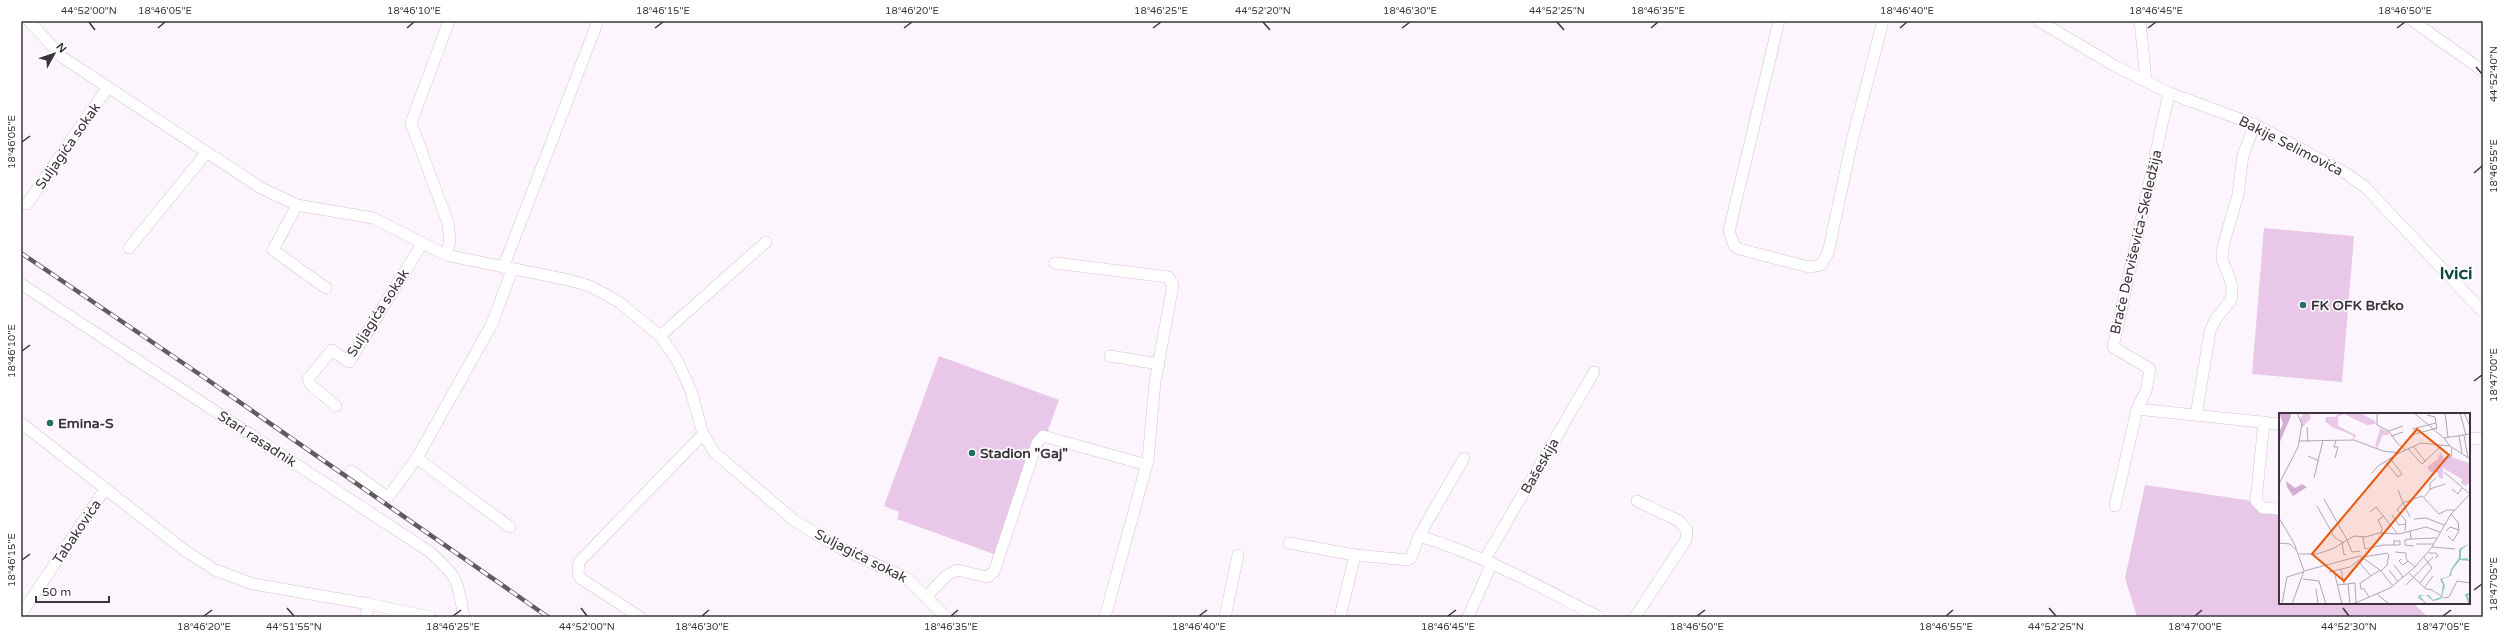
<svg xmlns="http://www.w3.org/2000/svg" width="2504" height="638" font-family="'Varela Round',sans-serif">
<rect width="100%" height="100%" fill="#fdf5fd"/>
<g fill="#e9c7e9">
<polygon points="2264,228 2354,236 2342,382 2252,374"/>
<polygon points="939,356 1059,400 1002,557 897,519 899,512 884,506"/>
<polygon points="2145,485 2280,505 2280,603 2417,603 2416,606 2428,617 2137,617 2125,578"/>
</g>
<g fill="none" stroke-linecap="round" stroke-linejoin="round">
<defs>
<g id="street">
<polyline points="29,21 62,57 261,188 297,205 373,218 446,255 568,280 590,286 619,302 660,336 677,360 691,391 703,434 715,453 795,521 834,545 908,579 946,617"/>
<polyline points="1779,21 1729,231 1734,245 1739,249 1809,267 1821,265 1828,253 1852,141 1883,21"/>
<polyline points="2039,21 2115,66 2169,93 2256,125 2344,172 2365,187 2483,312"/>
<polyline points="2140,21 2146,81"/>
<polyline points="2413,21 2483,71"/>
<polyline points="2169,93 2113,347 2150,369 2146,391 2137,409 2280,424"/>
<polyline points="27,204 108,87"/>
<polyline points="297,205 273,250 326,288"/>
<polyline points="129,248 207,152"/>
<polyline points="446,255 450,241 448,223 411,123 449,21"/>
<polyline points="1055,263 1168,277 1173,285 1155,382 1148,460 1105,617"/>
<polyline points="503,268 598,21"/>
<path d="M21,284L430,552C459,578 457,580 464,617"/>
<polyline points="660,336 766,242"/>
<polyline points="1110,356 1159,364"/>
<polyline points="336,406 310,384 308,379 332,350 349,362 422,244"/>
<polyline points="2196,415 2210,332 2215,320 2231,300 2232,293 2231,282 2222,259 2223,246 2238,195 2243,155 2255,124"/>
<polyline points="2264,422 2256,501 2263,508 2280,509"/>
<polyline points="21,423 184,550 215,570 253,584 369,604"/>
<polyline points="2469,438 2483,439"/>
<polyline points="351,471 386,496 389,496 418,456"/>
<polyline points="2115,506 2137,409"/>
<polyline points="510,527 423,463 418,456 492,324 512,270"/>
<polyline points="1419,536 1464,458"/>
<polyline points="1289,543 1355,555"/>
<polyline points="1485,559 1594,372"/>
<polyline points="927,596 946,576 957,570 987,577 994,572 1037,443 1043,436 1147,465"/>
<polyline points="21,614 105,489"/>
<polyline points="366,617 369,604 430,617"/>
<polyline points="640,617 580,578 578,573 579,562 703,434"/>
<polyline points="1225,617 1238,555"/>
<path d="M1340,617L1355,555L1408,560L1411,558L1419,536C1483,555 1540,587 1599,617"/>
<polyline points="1468,617 1492,563"/>
<polyline points="1635,617 1686,540 1687,530 1679,521 1637,501"/>
</g>
</defs>
<use href="#street" stroke="#d6c1d6" stroke-width="12"/>
<use href="#street" stroke="#fff" stroke-width="11"/>
<defs>
<polyline id="rail" points="21,253 205,378 548,617"/>
</defs>
<use href="#rail" stroke="#625a62" stroke-width="4.5"/>
<use href="#rail" stroke="#fff" stroke-width="3" stroke-dasharray="9" stroke-linecap="butt"/>
</g>
<path fill="none" stroke="#3c343c" stroke-width="1.5" d="M89,22L95,30M1263,22L1270,30M1557,22L1564,30M158,28L165,22M407,28L414,22M655,28L663,22M904,28L912,22M1153,28L1161,22M1402,28L1410,22M1651,28L1658,22M1900,28L1907,22M2148,28L2156,22M2397,28L2405,22M2476,67L2482,74M22,142L30,136M2474,173L2482,166M22,351L30,345M2474,381L2482,375M22,560L30,554M2474,590L2482,584M287,608L294,616M581,608L587,616M2049,608L2056,616M2343,608L2349,616M204,616L212,610M453,616L461,610M702,616L709,610M951,616L958,610M1199,616L1207,610M1448,616L1456,610M1697,616L1705,610M1946,616L1953,610M2195,616L2202,610M2443,616L2451,610"/>
<g fill="#276d62" stroke="#fff" stroke-width="1.5">
<circle cx="2303" cy="305" r="4"/>
<circle cx="50" cy="423" r="4"/>
<circle cx="972" cy="453" r="4"/>
</g>
<g text-anchor="middle" dominant-baseline="central" stroke-width="3" stroke-linejoin="round" paint-order="stroke">
<g font-size="14" fill="#3c343c" stroke="#fff">
<text transform="translate(68 146) rotate(-55)">Suljagića sokak</text>
<text transform="translate(2291 146) rotate(27)">Bakije Selimovića</text>
<text transform="translate(2136 242) rotate(-77)">Braće Derviševića-Skeledžija</text>
<text transform="translate(378 313) rotate(-57)">Suljagića sokak</text>
<text transform="translate(257 439) rotate(33)">Stari rasadnik</text>
<text transform="translate(1540 466) rotate(-60)">Bašeskija</text>
<text transform="translate(77 532) rotate(-56)">Tabakovića</text>
<text transform="translate(861 556) rotate(27)">Suljagića sokak</text>
</g>
<g font-size="14" font-weight="bold" fill="#3c343c" stroke="#fff" text-anchor="start">
<text x="2311" y="305">FK OFK Brčko</text>
<text x="58" y="423">Emina-S</text>
<text x="980" y="453">Stadion "Gaj"</text>
</g>
<g font-size="18" font-weight="bold" fill="#0a463d" stroke="#fff">
<text x="2456" y="273">Ivici</text>
</g>
</g>
<g transform="translate(2279 413)">
<rect width="191" height="191" fill="#fdf5fd"/>
<path d="M25,0H30L32,5L23,15L21,6ZM60,0H81L96,8L97,11L88,12L65,1L59,4V13L77,22L75,26L73,22L53,14L46,8L47,4H56ZM101,15L110,19V22H104L98,35L96,33ZM161,39L165,45L173,44L190,50L191,70L186,73L182,70L183,66L164,55V66L159,64V60L151,59L148,54L159,46Z" fill="#e9c7e9"/>
<path d="M0,0H12V3L0,31V19L4,11ZM7,68L16,75L23,71L28,74L14,83L8,74Z" fill="#d3aed4"/>
<path d="M191,130L182,137V146L188,145L191,148L181,147L173,157L172,163L163,166L166,173L162,186L154,188L147,182L141,183L147,190V191H140L146,189L139,185L140,182H150L154,187L162,184L164,172L161,166L170,163L172,156L180,145V136Z" fill="#8ccabd"/>
<path fill="none" stroke="#8ccabd" stroke-width="2" d="M191,191L187,182L191,181"/>
<path fill="none" stroke="#b0a8b0" stroke-width="1" d="M98,0V12L110,18M135,0L165,25L171,33M166,0L169,24M181,0L187,22M185,0L191,13M148,2L156,4L158,16M124,13L110,18L118,30L127,37M28,14L29,29M133,16L157,10M132,22L158,15M185,22L189,45M112,23L124,19M180,23L183,40M165,25L191,21M20,28L75,27L104,38L120,40M134,33L146,48M129,36L143,51L162,33M29,43L40,48M56,45L59,34H55L57,27M167,45L172,44L173,34M106,48L119,64L123,61L111,45M165,59L191,81M93,60L99,53L120,40L142,30L171,33L191,46M35,65L44,27M0,71L19,34L23,11L18,0M151,76L166,71M173,76L179,81L183,75M119,77L124,90M145,84L151,77V70L157,65M45,86L68,127M124,90L131,104M38,93L56,125L65,130M91,99L97,94L118,120M113,102L120,112L127,111M0,105L15,130L25,158L13,191M135,106L147,105L165,112M126,118L127,108L118,97L124,90L143,83L160,101L168,97H175M131,118L132,126L157,125M167,118L171,114L180,117M102,120L103,115L99,107L105,103M169,123L174,128L180,118L179,109L172,101M84,124L86,136L104,132H115V128M132,126L126,127V132L135,133M68,127L73,139L81,138M114,128H121V132H115M0,130L11,131L17,137M63,130L65,142L67,141M137,131H155M153,134L176,136M116,139L127,140V146L136,154M149,140H157L159,143L156,145M20,141H38L53,136L75,123L86,124L101,120L120,121L147,114L161,119M122,146L120,148L124,152L129,148M115,152L124,164M62,157L65,171M101,157L92,163L79,148L84,144L109,140M110,157L119,169M25,158L81,143L101,157L114,173M55,158L63,191M102,158L108,152L110,141M50,159L71,154L79,148M130,160L147,176L153,177L165,185L170,184M24,166L40,168L47,191M141,170L153,155L145,144M69,171L71,191M59,172L76,170L77,190M127,172L154,144M146,174L154,163M37,176L39,191M98,181L110,191M90,184L85,176H82L81,170L92,163M170,184L178,168L191,170M3,191L8,164L24,159M74,191L111,175L136,154L153,134L172,101L191,81"/>
<path fill="#e8590c" fill-opacity="0.15" stroke="#e8590c" stroke-width="2" d="M138,16L170,42L65,168L33,141Z"/>
<rect width="191" height="191" fill="none" stroke="#3c343c" stroke-width="2"/>
</g>
<rect width="2504" height="638" fill="none" stroke="#ffffff" stroke-width="44"/>
<g transform="translate(54 54) rotate(50)" stroke="#ffffff" stroke-width="3" paint-order="stroke">
<path d="M0-3L7 15L0 10L-7 15Z" fill="#3c343c"/>
<text y="-6" font-size="11" font-weight="bold" text-anchor="middle" fill="#3c343c">N</text>
</g>
<path d="M36 596v6h73v-6" fill="none" stroke="#3c343c" stroke-width="2"/>
<text x="42" y="596" font-size="12" fill="#3c343c" stroke="#ffffff" stroke-width="3" paint-order="stroke">50 m</text>
<rect x="22" y="22" width="2460" height="594" fill="none" stroke="#3c343c" stroke-width="1.5"/>
<g font-size="10" text-anchor="middle" fill="#3c343c">
<text x="89" y="14">44°52'00"N</text>
<text x="165" y="14">18°46'05"E</text>
<text x="414" y="14">18°46'10"E</text>
<text x="663" y="14">18°46'15"E</text>
<text x="912" y="14">18°46'20"E</text>
<text x="1161" y="14">18°46'25"E</text>
<text x="1263" y="14">44°52'20"N</text>
<text x="1410" y="14">18°46'30"E</text>
<text x="1557" y="14">44°52'25"N</text>
<text x="1658" y="14">18°46'35"E</text>
<text x="1907" y="14">18°46'40"E</text>
<text x="2156" y="14">18°46'45"E</text>
<text x="2405" y="14">18°46'50"E</text>
<text transform="translate(2493 74) rotate(-90)" y="4">44°52'40"N</text>
<text transform="translate(11 142) rotate(-90)" y="4">18°46'05"E</text>
<text transform="translate(2493 166) rotate(-90)" y="4">18°46'55"E</text>
<text transform="translate(11 351) rotate(-90)" y="4">18°46'10"E</text>
<text transform="translate(2493 375) rotate(-90)" y="4">18°47'00"E</text>
<text transform="translate(11 560) rotate(-90)" y="4">18°46'15"E</text>
<text transform="translate(2493 584) rotate(-90)" y="4">18°47'05"E</text>
<text x="204" y="630">18°46'20"E</text>
<text x="294" y="630">44°51'55"N</text>
<text x="453" y="630">18°46'25"E</text>
<text x="587" y="630">44°52'00"N</text>
<text x="702" y="630">18°46'30"E</text>
<text x="951" y="630">18°46'35"E</text>
<text x="1199" y="630">18°46'40"E</text>
<text x="1448" y="630">18°46'45"E</text>
<text x="1697" y="630">18°46'50"E</text>
<text x="1946" y="630">18°46'55"E</text>
<text x="2056" y="630">44°52'25"N</text>
<text x="2195" y="630">18°47'00"E</text>
<text x="2349" y="630">44°52'30"N</text>
<text x="2443" y="630">18°47'05"E</text>
</g>
</svg>
